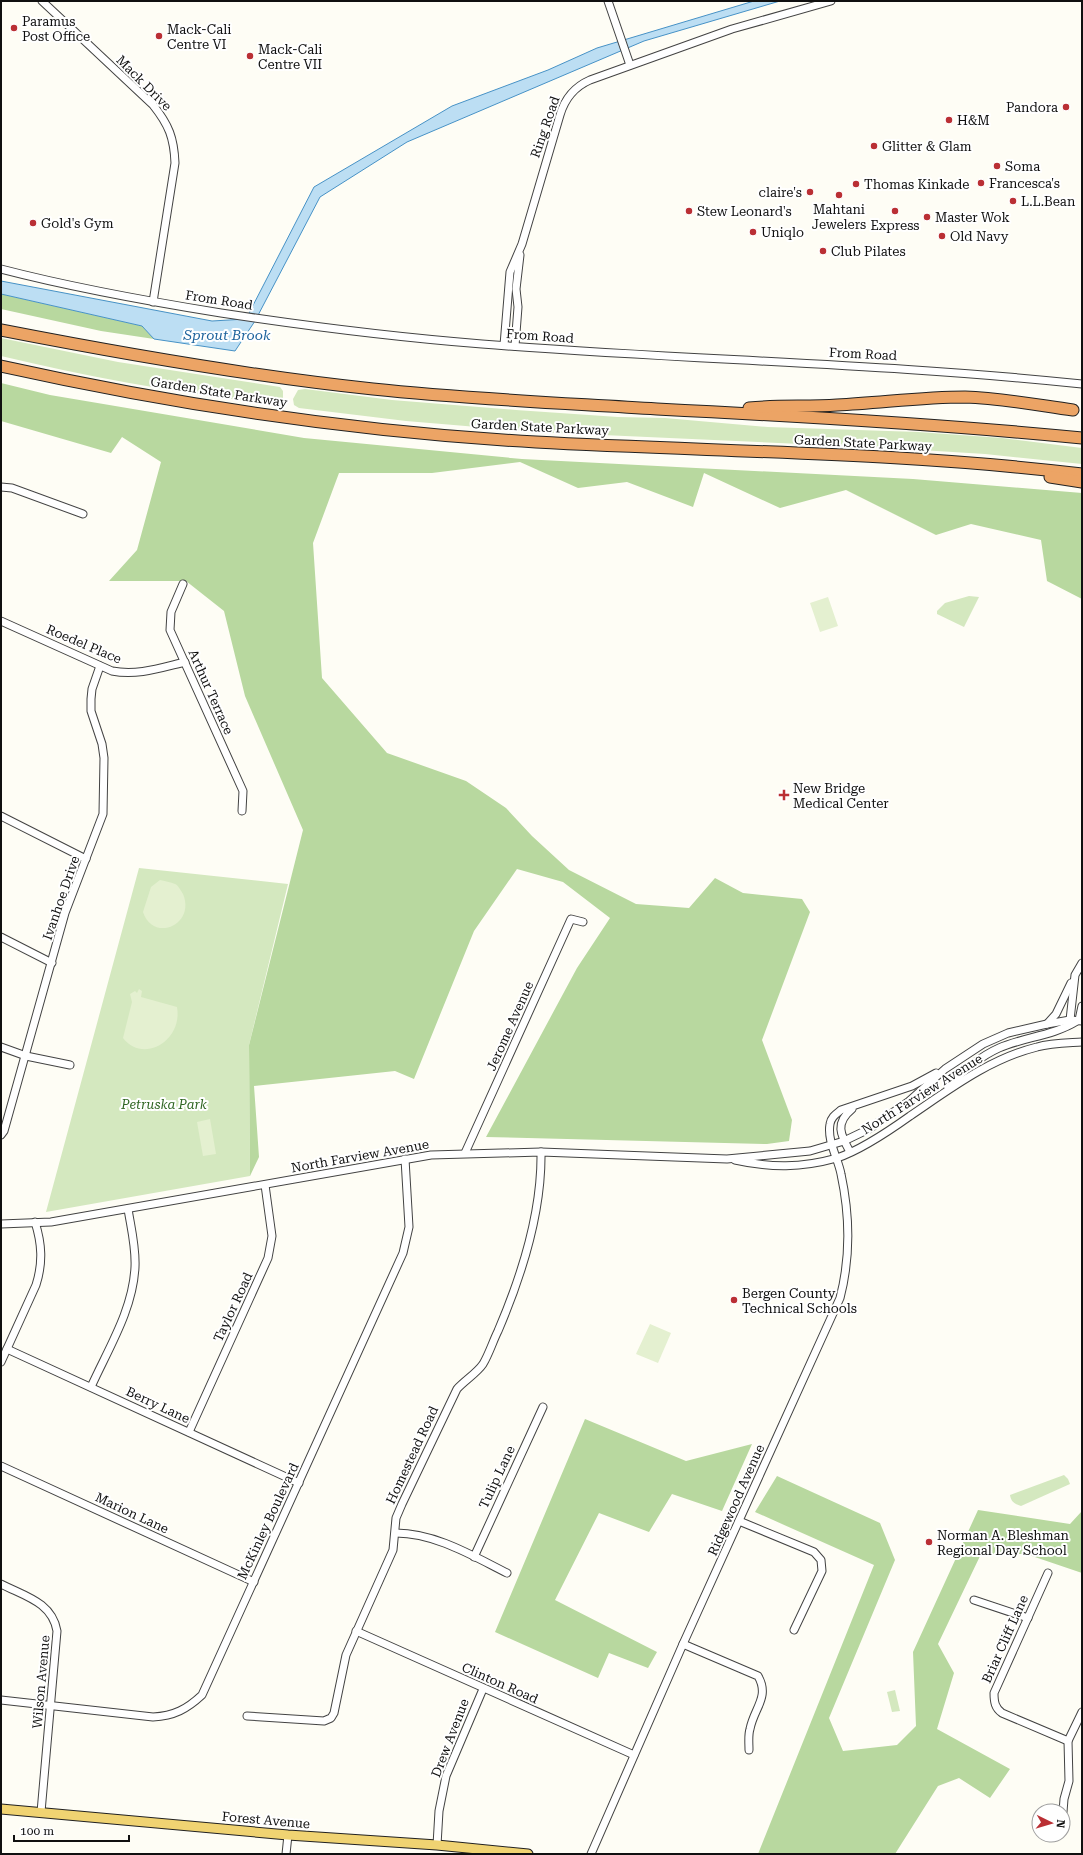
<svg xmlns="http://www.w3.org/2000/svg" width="1083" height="1855" font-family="'Roboto Serif',serif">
<rect width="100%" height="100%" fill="#fefdf5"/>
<g fill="#d4e8bf">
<path d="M1,338L118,362L280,387L283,391V400L278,405C185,394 92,378 1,356Z"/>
<polygon points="305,389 392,400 516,410 618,417 665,418 768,427 918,432 1002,438 1082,448 1082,464 985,454 888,448 536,432 406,421 299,408 294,405 293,399 298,390"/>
<polygon points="969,596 979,597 964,627 937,614 937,611 945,603"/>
<polygon points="139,868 288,884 249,1045 250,1176 46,1212"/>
<path d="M1064,1475L1068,1479L1070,1484L1021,1506C1015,1504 1011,1502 1010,1495Z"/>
<polygon points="895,1690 900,1711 892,1712 887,1692"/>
</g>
<g fill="#b8d89f">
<polygon points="1,294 142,326 154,339 101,331 1,309"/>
<polygon points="1,383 50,395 304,438 522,459 913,479 1082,493 1082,599 1047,581 1041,540 971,524 936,535 846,490 780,508 704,473 693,507 627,482 578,488 520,462 432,473 339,473 313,543 322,678 387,753 466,781 506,808 532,836 569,870 636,904 689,908 715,878 743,893 802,899 810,912 762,1040 792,1120 789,1141 767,1144 486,1137 577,968 610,918 563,882 517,869 474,931 414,1079 395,1071 254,1086 259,1157 250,1176 249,1045 303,830 245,696 224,611 186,581 109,581 137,550 161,462 122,437 111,453 1,421"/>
<polygon points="585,1419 686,1461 752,1444 722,1511 672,1494 649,1532 599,1513 555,1600 657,1652 648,1668 609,1653 598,1678 495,1632"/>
<polygon points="777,1476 880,1523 895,1560 829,1718 843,1751 897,1745 916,1726 913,1652 978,1510 1070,1524 1082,1511 1082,1573 1026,1554 981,1554 938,1644 954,1673 937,1729 1010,1769 990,1798 959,1778 938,1786 895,1854 758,1854 874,1565 755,1512"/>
</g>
<g fill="#e4f0d0">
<polygon points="828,597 838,626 820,632 810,603"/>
<path d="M160,880C164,881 171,882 175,884C178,885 181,891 183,894C196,925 153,943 143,912L151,887Z"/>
<path d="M139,989L142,991L141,997L177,1007C183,1041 143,1064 123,1038L132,1002L130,994L135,991L137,993Z"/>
<polygon points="210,1119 216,1154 203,1156 197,1122"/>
<polygon points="650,1324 671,1333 658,1363 636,1354"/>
</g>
<polygon fill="#bcdef3" stroke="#4792c6" points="754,1 780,1 644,41 407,142 320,197 255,321 235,351 154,339 142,326 1,294 1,281 212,321 246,319 314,187 452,106 548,70 597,48"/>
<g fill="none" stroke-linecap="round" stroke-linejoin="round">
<defs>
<g id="minor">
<path d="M42,1L153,105C169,125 174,138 175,163L153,302"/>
<polyline points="608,1 630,65"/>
<path d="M1,269C74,288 147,301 221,313C307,326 394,337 482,344C682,360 882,363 1082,384"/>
<path d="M504,345L510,272L522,244L560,115C565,98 574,87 590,80L732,29L831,1"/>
<polyline points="515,346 518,307 516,289 520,255"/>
<polyline points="1,487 12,488 83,514"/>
<polyline points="183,584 171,612 170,630 243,791 242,811"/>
<path d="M1,621L112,671C137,676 160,668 185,662"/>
<polyline points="1,816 86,859"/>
<polyline points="1,937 52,963"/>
<polyline points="1070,1020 1075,975 1082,963"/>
<polyline points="1079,1020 1082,1006"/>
<polyline points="1047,1024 1056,1014 1071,983"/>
<polyline points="1,1047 26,1056 70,1065"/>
<path d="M948,1087C962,1072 979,1057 999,1048C1024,1037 1053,1036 1077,1021"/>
<polyline points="1,1135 4,1131 65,913 103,814 104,758 102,744 91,711 91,699 92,689 100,666"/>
<path d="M850,1152C840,1134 835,1123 852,1109"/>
<polyline points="465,1153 571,919 583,922"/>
<path d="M735,1160C771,1168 801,1168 837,1158C861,1150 889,1131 910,1116C950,1089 989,1059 1037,1047C1051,1043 1067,1043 1082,1042"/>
<polyline points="1,1224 51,1222 431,1155 541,1152 727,1159 810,1151 844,1141 869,1129 908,1102 945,1069 983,1044 1008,1033 1047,1024 1070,1020 1082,1021"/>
<polyline points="7,1349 299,1483"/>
<path d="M1,1362L36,1285C43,1263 42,1244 35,1222"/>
<path d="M91,1387C108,1349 133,1310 135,1267C136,1247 131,1228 128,1209"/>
<polyline points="189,1432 268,1258 272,1236 265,1185"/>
<polyline points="1,1466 254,1582"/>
<polyline points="739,1521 814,1552 821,1560 822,1571 794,1630"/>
<path d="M396,1533C435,1533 473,1556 507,1573"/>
<polyline points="474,1557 543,1407"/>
<path d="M1048,1573L994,1693C994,1702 995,1708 1002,1713L1068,1741"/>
<path d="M1,1584C24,1596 52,1602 57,1631L41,1812"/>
<polyline points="974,1600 1028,1618"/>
<polyline points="356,1631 634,1755"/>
<path d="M683,1644L758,1676C770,1697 754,1708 750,1729C748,1735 749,1743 749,1750"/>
<path d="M1,1700L153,1717C174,1716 187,1709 202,1695L403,1253L409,1227L405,1159"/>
<path d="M247,1716L324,1721L331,1718L334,1713L346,1655L393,1550L396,1518L402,1504L457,1389C464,1381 477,1373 483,1364C489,1354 493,1341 498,1331C522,1275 542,1213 541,1152"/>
<polyline points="1063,1812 1064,1799 1069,1781 1068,1741 1082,1712"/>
<polyline points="437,1845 439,1811 446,1776 483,1689"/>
<polyline points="286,1854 288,1835"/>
<path d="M591,1854L683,1644L840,1298C851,1256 850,1216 841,1174C838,1158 827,1141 830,1124C831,1117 836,1114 841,1110L912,1086L936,1073"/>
</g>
<polyline id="major" points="1,1809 288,1835 437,1845 528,1854"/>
<g id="highway">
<path d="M1,330C124,354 248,376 373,389C467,399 562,403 657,409C799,416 940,424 1082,438"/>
<path d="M1,366C177,405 356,432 536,442C718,452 901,452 1082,474"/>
<path d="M749,408C778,405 808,407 837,405C880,403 922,397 965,397C1001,398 1037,405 1073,410"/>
<polyline points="1050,477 1082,482"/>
</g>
</defs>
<use href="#minor" stroke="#434343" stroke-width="9"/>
<use href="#major" stroke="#212121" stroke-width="11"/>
<use href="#highway" stroke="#212121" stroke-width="13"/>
<use href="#minor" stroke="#fff" stroke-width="7"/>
<use href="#major" stroke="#f0d372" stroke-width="9"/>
<use href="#highway" stroke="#eca465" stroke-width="11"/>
</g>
<g fill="#ba2f34" stroke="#fff" stroke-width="1.5">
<circle cx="14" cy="28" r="4"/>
<circle cx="159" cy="36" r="4"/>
<circle cx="250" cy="56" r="4"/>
<circle cx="1066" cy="107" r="4"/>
<circle cx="949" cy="120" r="4"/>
<circle cx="874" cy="146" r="4"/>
<circle cx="997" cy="166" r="4"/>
<circle cx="981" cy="183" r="4"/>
<circle cx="856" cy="184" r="4"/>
<circle cx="810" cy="192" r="4"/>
<circle cx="839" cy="195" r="4"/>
<circle cx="1013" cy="201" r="4"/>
<circle cx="689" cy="211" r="4"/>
<circle cx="895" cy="211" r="4"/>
<circle cx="927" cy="217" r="4"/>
<circle cx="33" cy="223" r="4"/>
<circle cx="753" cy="232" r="4"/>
<circle cx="942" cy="236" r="4"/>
<circle cx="823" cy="251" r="4"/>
<path d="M782 789h4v4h4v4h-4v4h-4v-4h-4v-4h4z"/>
<circle cx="734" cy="1300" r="4"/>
<circle cx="929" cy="1542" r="4"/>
</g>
<g text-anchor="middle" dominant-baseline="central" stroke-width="4" stroke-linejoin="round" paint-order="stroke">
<g font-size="13" fill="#101010" stroke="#fff" text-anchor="start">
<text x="22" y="21">Paramus<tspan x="22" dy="15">Post Office</tspan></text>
<text x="167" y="29">Mack-Cali<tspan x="167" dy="15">Centre VI</tspan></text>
<text x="258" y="49">Mack-Cali<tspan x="258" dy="15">Centre VII</tspan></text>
<text x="1058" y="107" text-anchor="end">Pandora</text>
<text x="957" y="120">H&amp;M</text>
<text x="882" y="146">Glitter &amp; Glam</text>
<text x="1005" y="166">Soma</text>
<text x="989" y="183">Francesca's</text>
<text x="864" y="184">Thomas Kinkade</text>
<text x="802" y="192" text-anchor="end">claire's</text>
<text x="1021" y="201">L.L.Bean</text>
<text x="839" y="209" text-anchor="middle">Mahtani<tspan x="839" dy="15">Jewelers</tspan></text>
<text x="697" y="211">Stew Leonard's</text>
<text x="935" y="217">Master Wok</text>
<text x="41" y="223">Gold's Gym</text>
<text x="895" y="225" text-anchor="middle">Express</text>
<text x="761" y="232">Uniqlo</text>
<text x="950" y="236">Old Navy</text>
<text x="831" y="251">Club Pilates</text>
<text x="793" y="788">New Bridge<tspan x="793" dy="15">Medical Center</tspan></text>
<text x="742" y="1293">Bergen County<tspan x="742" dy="15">Technical Schools</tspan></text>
<text x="937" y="1535">Norman A. Bleshman<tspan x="937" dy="15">Regional Day School</tspan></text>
</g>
<g font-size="13" fill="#101010" stroke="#fff">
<text transform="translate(144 83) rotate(45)">Mack Drive</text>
<text transform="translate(545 127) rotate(-71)">Ring Road</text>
<text transform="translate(219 300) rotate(9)">From Road</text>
<text transform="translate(540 336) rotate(4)">From Road</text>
<text transform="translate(863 354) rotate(3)">From Road</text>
<text transform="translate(219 392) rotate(9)">Garden State Parkway</text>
<text transform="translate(540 427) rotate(3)">Garden State Parkway</text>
<text transform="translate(863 443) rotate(3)">Garden State Parkway</text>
<text transform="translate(84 644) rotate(23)">Roedel Place</text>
<text transform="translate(211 692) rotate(66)">Arthur Terrace</text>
<text transform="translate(61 898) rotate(-71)">Ivanhoe Drive</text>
<text transform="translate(510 1026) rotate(-66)">Jerome Avenue</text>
<text transform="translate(922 1094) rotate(-32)">North Farview Avenue</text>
<text transform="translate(360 1156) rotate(-10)">North Farview Avenue</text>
<text transform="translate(233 1307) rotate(-65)">Taylor Road</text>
<text transform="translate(158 1405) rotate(25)">Berry Lane</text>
<text transform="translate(412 1455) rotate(-65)">Homestead Road</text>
<text transform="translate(497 1477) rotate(-65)">Tulip Lane</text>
<text transform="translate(736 1500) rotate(-66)">Ridgewood Avenue</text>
<text transform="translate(132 1513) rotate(25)">Marion Lane</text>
<text transform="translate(268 1521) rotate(-65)">McKinley Boulevard</text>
<text transform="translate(1005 1639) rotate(-66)">Briar Cliff Lane</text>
<text transform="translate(41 1682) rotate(-85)">Wilson Avenue</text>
<text transform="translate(500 1683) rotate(24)">Clinton Road</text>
<text transform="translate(450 1738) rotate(-69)">Drew Avenue</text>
<text transform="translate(266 1820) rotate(5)">Forest Avenue</text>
</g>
<g font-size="13" font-style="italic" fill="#306623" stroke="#fff">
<text x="164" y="1104">Petruska Park</text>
</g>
<g font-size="14" font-style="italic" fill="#1f649d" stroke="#fff">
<text x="227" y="335">Sprout Brook</text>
</g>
</g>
<rect width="1083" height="1855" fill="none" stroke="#101010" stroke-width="4"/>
<g transform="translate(1051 1823) rotate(95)"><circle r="19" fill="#ffffff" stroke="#9f9f9f"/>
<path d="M0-3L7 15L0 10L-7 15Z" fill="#ba2f34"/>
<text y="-6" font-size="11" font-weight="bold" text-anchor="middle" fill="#101010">N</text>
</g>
<path d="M14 1835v6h115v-6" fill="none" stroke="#101010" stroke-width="2"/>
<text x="20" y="1835" font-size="12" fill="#101010" stroke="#ffffff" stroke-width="3" paint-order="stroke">100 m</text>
</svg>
